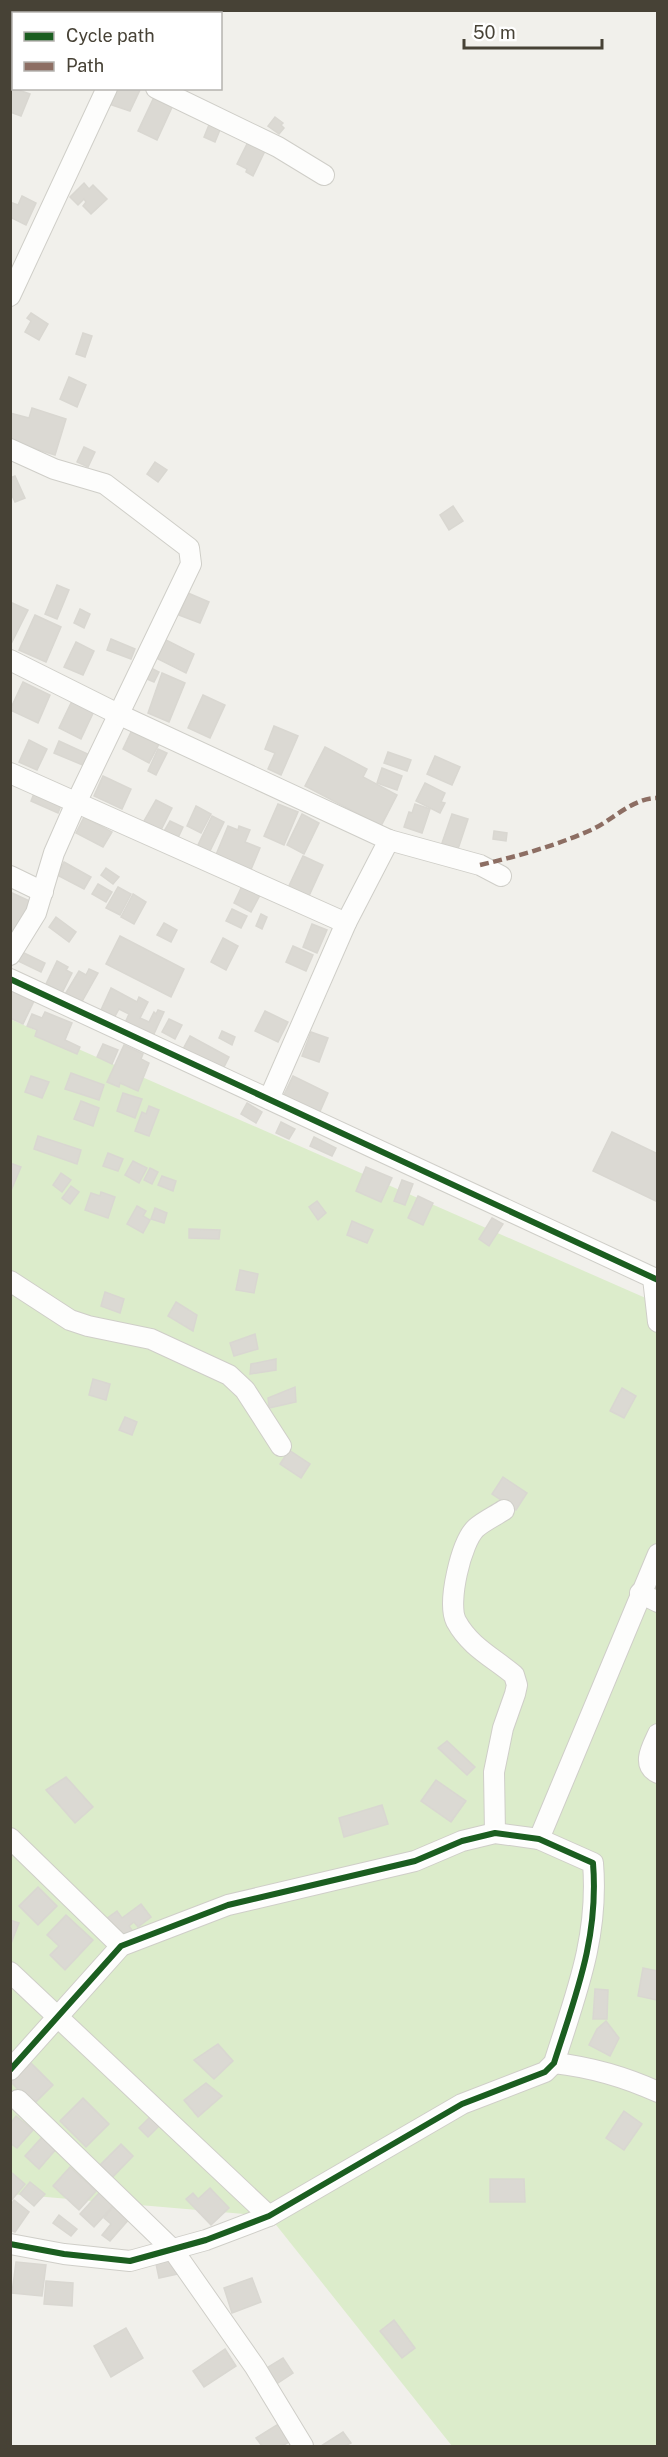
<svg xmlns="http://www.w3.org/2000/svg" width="668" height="2457" font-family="'Public Sans',sans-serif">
<rect width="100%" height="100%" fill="#f1f0eb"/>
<polygon fill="#dceccb" points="10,1019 657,1303 657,2446 452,2446 269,2216 11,2194"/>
<g fill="#dbd9d3" stroke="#d9d7d1" stroke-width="1.5">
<polygon points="10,87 30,94 21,116 10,112"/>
<polygon points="116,88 140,90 130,111 109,104"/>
<polygon points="155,95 174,103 157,140 138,131"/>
<polygon points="275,117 283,123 281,125 284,128 279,134 268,126"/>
<polygon points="211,120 222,125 215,142 204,137"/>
<polygon points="247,144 265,151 253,176 246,172 247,169 237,164"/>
<polygon points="84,183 89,189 93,185 107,199 91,214 83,206 86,202 84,199 78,205 70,197"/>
<polygon points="22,196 36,203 26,225 10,217 10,202 18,205"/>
<polygon points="31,313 48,324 39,340 25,332 31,321 27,318"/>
<polygon points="83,333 92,336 85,357 76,354"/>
<polygon points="69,377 86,385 77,407 60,399"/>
<polygon points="32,408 66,419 55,455 10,441 10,413 29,418"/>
<polygon points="84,447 95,452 88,467 77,462"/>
<polygon points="155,462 167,470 158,482 147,474"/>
<polygon points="15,476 25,498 15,502 10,491 10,478"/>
<polygon points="453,506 463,521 449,530 440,515"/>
<polygon points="57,585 69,590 57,619 45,614"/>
<polygon points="188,593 209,602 200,623 179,615"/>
<polygon points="10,602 28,610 10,646"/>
<polygon points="80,609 90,614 84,628 74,623"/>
<polygon points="35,615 61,627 46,662 19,650"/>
<polygon points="162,638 194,654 186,673 154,657"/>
<polygon points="111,639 135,649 131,659 107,650"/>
<polygon points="76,642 94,651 83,675 64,667"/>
<polygon points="151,668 159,672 154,682 147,679"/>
<polygon points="162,673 185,683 169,722 148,713"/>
<polygon points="23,682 50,695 38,723 10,710"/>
<polygon points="203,695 225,705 210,738 188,728"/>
<polygon points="72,701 94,711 81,739 59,728"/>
<polygon points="274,726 298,736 281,775 268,769 275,753 265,749"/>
<polygon points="132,730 159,744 149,763 123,749"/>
<polygon points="29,740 47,749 37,770 19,762"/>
<polygon points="59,741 90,755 85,766 54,753"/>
<polygon points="325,747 367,769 363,777 397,795 381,826 305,786"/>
<polygon points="158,749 167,753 156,775 148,771"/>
<polygon points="388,752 411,760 407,771 384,763"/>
<polygon points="435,756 460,767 452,785 427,774"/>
<polygon points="382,768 402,776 397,790 377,783"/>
<polygon points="103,776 131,789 122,809 94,796"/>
<polygon points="425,783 445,793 441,802 445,803 440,813 416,801"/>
<polygon points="35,791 62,803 58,813 31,801"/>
<polygon points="156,800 172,808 161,830 144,821"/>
<polygon points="278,804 298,812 284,845 264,836"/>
<polygon points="415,804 430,809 422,833 404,827 409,812 412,813"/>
<polygon points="196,806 211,814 201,833 187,826"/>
<polygon points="302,814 319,823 304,854 287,845"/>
<polygon points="452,814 468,819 458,849 442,843"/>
<polygon points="212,816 224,822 209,853 197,847"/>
<polygon points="84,817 112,832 103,847 76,833"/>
<polygon points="170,821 183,827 177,840 163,833"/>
<polygon points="228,826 238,830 239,826 250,830 245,842 260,848 250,872 215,857"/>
<polygon points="494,831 507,833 506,841 493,839"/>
<polygon points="303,856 323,865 308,898 288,888"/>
<polygon points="64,862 91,877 84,889 57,875"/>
<polygon points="106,868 119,877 113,884 101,875"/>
<polygon points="98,884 112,892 106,902 92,894"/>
<polygon points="242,886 260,895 251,912 234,903"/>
<polygon points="118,887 131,894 120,915 106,908"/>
<polygon points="10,892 32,902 15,935 10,933"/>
<polygon points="133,894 146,902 134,924 121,917"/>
<polygon points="232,909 247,916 241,928 226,921"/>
<polygon points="261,914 267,917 262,929 256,926"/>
<polygon points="56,917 76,932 69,942 49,927"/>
<polygon points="164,923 177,930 171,942 157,935"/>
<polygon points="312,924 327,930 317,953 303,947"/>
<polygon points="120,936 184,969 171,997 106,964"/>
<polygon points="223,938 238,946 226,970 211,962"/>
<polygon points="293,946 313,955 306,971 286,962"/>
<polygon points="22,952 45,963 41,972 18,961"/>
<polygon points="57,961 68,967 66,970 72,973 62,993 46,984"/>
<polygon points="89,969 98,973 80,1005 64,996 79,971 86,975"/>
<polygon points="111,988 137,1002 139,997 148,1002 140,1018 149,1022 154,1012 156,1014 158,1010 164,1012 153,1036 125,1023 129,1014 119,1009 114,1018 100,1012"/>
<polygon points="10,990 34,1001 23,1024 10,1018"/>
<polygon points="265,1011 288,1022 278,1042 255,1031"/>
<polygon points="45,1012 72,1023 65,1040 80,1047 77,1054 35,1036 37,1030 27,1026 32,1014 42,1018"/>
<polygon points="169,1019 182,1025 175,1039 162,1032"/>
<polygon points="222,1031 235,1037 232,1045 219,1038"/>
<polygon points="311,1032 328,1038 319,1062 302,1056"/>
<polygon points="190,1036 229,1057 221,1073 181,1053"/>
<polygon points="103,1044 118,1050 112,1064 97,1057"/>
<polygon points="124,1045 143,1054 141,1059 149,1063 138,1091 120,1083 119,1087 107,1082"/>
<polygon points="71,1073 104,1085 99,1100 65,1089"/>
<polygon points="31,1076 49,1082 42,1098 25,1092"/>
<polygon points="293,1076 328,1093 318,1116 282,1099"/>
<polygon points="123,1093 142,1099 135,1118 117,1111"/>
<polygon points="81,1101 99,1108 93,1126 74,1119"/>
<polygon points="247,1103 262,1112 256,1123 241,1114"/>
<polygon points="149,1106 159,1110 149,1136 135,1131 142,1112 146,1114"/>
<polygon points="281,1122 295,1129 289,1139 276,1133"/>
<polygon points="612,1132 658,1154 658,1202 593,1171"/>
<polygon points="38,1136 81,1150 77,1164 34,1149"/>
<polygon points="314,1137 336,1148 332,1156 310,1146"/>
<polygon points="108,1153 123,1159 118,1171 103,1166"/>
<polygon points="133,1161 147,1168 139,1183 125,1175"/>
<polygon points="10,1163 21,1167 10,1193"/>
<polygon points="366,1167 392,1178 381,1202 356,1191"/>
<polygon points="150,1168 158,1172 152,1184 144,1180"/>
<polygon points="61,1173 71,1180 62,1192 53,1185"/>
<polygon points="162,1176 176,1181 173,1191 158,1185"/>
<polygon points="402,1180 413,1184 405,1205 394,1201"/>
<polygon points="71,1186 79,1192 70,1204 62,1198"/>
<polygon points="101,1192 115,1197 108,1218 85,1210 91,1193 100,1196"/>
<polygon points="418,1196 433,1203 423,1225 408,1218"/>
<polygon points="317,1201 326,1213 318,1220 309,1207"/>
<polygon points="137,1206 146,1211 143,1216 150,1220 143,1233 127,1224"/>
<polygon points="155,1208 167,1213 164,1223 151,1219"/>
<polygon points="492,1218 503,1224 489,1246 479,1239"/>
<polygon points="352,1221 373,1230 367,1243 347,1235"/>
<polygon points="189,1229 220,1230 219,1239 189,1238"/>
<polygon points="240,1270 258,1274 254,1293 236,1290"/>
<polygon points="105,1292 124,1299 120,1313 101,1306"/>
<polygon points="176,1302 197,1315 193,1331 168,1316"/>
<polygon points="255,1334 258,1349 234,1356 230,1343"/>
<polygon points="276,1359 276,1370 250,1374 251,1364"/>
<polygon points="93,1379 110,1384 106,1400 89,1395"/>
<polygon points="295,1387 296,1402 269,1408 268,1398"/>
<polygon points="622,1388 636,1396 624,1418 610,1411"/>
<polygon points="125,1417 137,1422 132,1435 119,1430"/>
<polygon points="289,1450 310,1464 301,1478 280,1464"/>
<polygon points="503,1477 527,1493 516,1510 492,1494"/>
<polygon points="447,1741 475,1767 467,1775 438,1748"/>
<polygon points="66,1777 93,1807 75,1823 46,1790"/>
<polygon points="436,1780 466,1801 451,1822 421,1801"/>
<polygon points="382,1805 388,1824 344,1837 339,1818"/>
<polygon points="38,1887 57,1906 38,1925 19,1906"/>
<polygon points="141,1904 151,1917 138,1927 134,1922 129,1926 134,1933 120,1944 106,1919 117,1911 122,1918"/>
<polygon points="66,1915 93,1940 65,1970 50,1955 59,1946 47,1935"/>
<polygon points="10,1920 19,1923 10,1946"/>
<polygon points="643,1968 658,1971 657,2000 638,1996"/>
<polygon points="595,1989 608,1990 607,2019 593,2019"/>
<polygon points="606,2021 619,2038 610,2056 589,2045 597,2029"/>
<polygon points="218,2044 233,2061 214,2079 194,2060"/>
<polygon points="31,2063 53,2085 33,2105 11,2082"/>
<polygon points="206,2083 222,2096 198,2117 184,2100"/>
<polygon points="83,2098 109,2124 86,2147 60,2121"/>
<polygon points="624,2111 642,2124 624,2150 606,2138"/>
<polygon points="153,2114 162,2123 148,2137 139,2128"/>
<polygon points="16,2116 33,2130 17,2148 10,2143 10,2124"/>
<polygon points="43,2136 57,2148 39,2169 25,2156"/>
<polygon points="121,2144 133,2156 108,2182 95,2170"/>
<polygon points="70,2167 96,2191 79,2210 53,2186"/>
<polygon points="12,2173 25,2184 10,2202 10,2175"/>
<polygon points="490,2179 524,2179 525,2202 490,2202"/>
<polygon points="30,2182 45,2194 34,2206 20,2194"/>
<polygon points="210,2188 229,2208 211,2225 186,2199 193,2193 198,2199"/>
<polygon points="100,2192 114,2205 94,2227 80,2214"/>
<polygon points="14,2200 29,2212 15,2232 10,2230 10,2206"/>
<polygon points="114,2205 130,2218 110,2241 102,2235 111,2224 104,2218"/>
<polygon points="59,2215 77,2229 71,2236 53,2223"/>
<polygon points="174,2255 178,2274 159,2278 155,2259"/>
<polygon points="16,2262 46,2265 42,2296 12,2293"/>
<polygon points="252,2278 261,2302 232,2313 224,2288"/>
<polygon points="46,2281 73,2283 72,2306 44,2304"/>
<polygon points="394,2320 415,2348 402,2358 380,2331"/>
<polygon points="126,2328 143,2358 111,2377 94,2346"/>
<polygon points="225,2349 236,2366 204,2387 193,2371"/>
<polygon points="283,2358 293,2373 275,2385 265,2369"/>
<polygon points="280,2423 291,2441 282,2446 262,2446 256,2438"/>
<polygon points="343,2432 351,2443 345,2446 321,2446"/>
</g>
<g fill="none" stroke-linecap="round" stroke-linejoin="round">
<defs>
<g id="street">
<polyline points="10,19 14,20"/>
<polyline points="156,88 278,147 324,175"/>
<polyline points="10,296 107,88"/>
<polyline points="10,449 54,469 105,484 189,548 191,564 76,803 54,853 36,913 10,955"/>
<polyline points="10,660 120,715 389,840 480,865 501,876"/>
<polyline points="10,773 346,923"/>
<polyline points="10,876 43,892"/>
<polyline points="10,979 658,1280"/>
<polyline points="269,1099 346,923 389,840"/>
<polyline points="653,1278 658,1322"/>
<polyline points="10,1281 70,1320 88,1326 151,1339 229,1375 245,1390 281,1446"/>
<polyline points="640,1593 658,1602"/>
<path d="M658,1734C652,1747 641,1765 658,1773"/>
<path d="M495,1833L494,1772L503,1728L515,1694L517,1685L514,1675C494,1658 470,1647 456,1621C447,1603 461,1542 476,1528C484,1521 495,1516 504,1510"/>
<polyline points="10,1838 121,1946"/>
<polyline points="539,1839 658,1554"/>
<polyline points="10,1972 269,2216"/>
<path d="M554,2063C590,2067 625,2077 658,2092"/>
<path d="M10,2070L121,1946L228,1905L415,1861L462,1841L495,1833L539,1839L593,1863C599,1937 576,1994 554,2063L545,2072L462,2104L269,2216L206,2240L130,2261L64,2254L10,2244"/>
<polyline points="18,2100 173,2250 255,2367 303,2446"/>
</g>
</defs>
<use href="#street" stroke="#cfcec8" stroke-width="22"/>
<use href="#street" stroke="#fdfdfc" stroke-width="20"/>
<path stroke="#8d6e63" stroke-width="4.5" stroke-dasharray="9 4.5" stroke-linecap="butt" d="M480,865C518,856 555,846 591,830C613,820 632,798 658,798"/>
<defs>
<g id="cycleway">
<polyline points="10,979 658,1280"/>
<path d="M10,2070L121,1946L228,1905L415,1861L462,1841L495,1833L539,1839L593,1863C599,1937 576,1994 554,2063L545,2072L462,2104L269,2216L206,2240L130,2261L64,2254L10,2244"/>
</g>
</defs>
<use href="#cycleway" stroke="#fff" stroke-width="10"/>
<use href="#cycleway" stroke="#1b5e20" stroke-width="6"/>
</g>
<rect width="668" height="2457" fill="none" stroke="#474236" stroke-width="24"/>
<rect x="12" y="12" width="210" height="78" fill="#ffffff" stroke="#b5b3af" stroke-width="1.5"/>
<rect x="24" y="32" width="30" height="9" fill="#1b5e20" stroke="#b5b3af" stroke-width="1.5"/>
<text x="66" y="42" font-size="18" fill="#474236">Cycle path</text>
<rect x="24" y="62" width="30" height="9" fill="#8d6e63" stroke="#b5b3af" stroke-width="1.5"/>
<text x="66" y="72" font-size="18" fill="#474236">Path</text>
<path d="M464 39v9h138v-9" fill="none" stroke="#474236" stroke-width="3"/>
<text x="473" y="39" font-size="18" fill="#474236" stroke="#ffffff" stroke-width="4.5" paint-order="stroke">50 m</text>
</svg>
